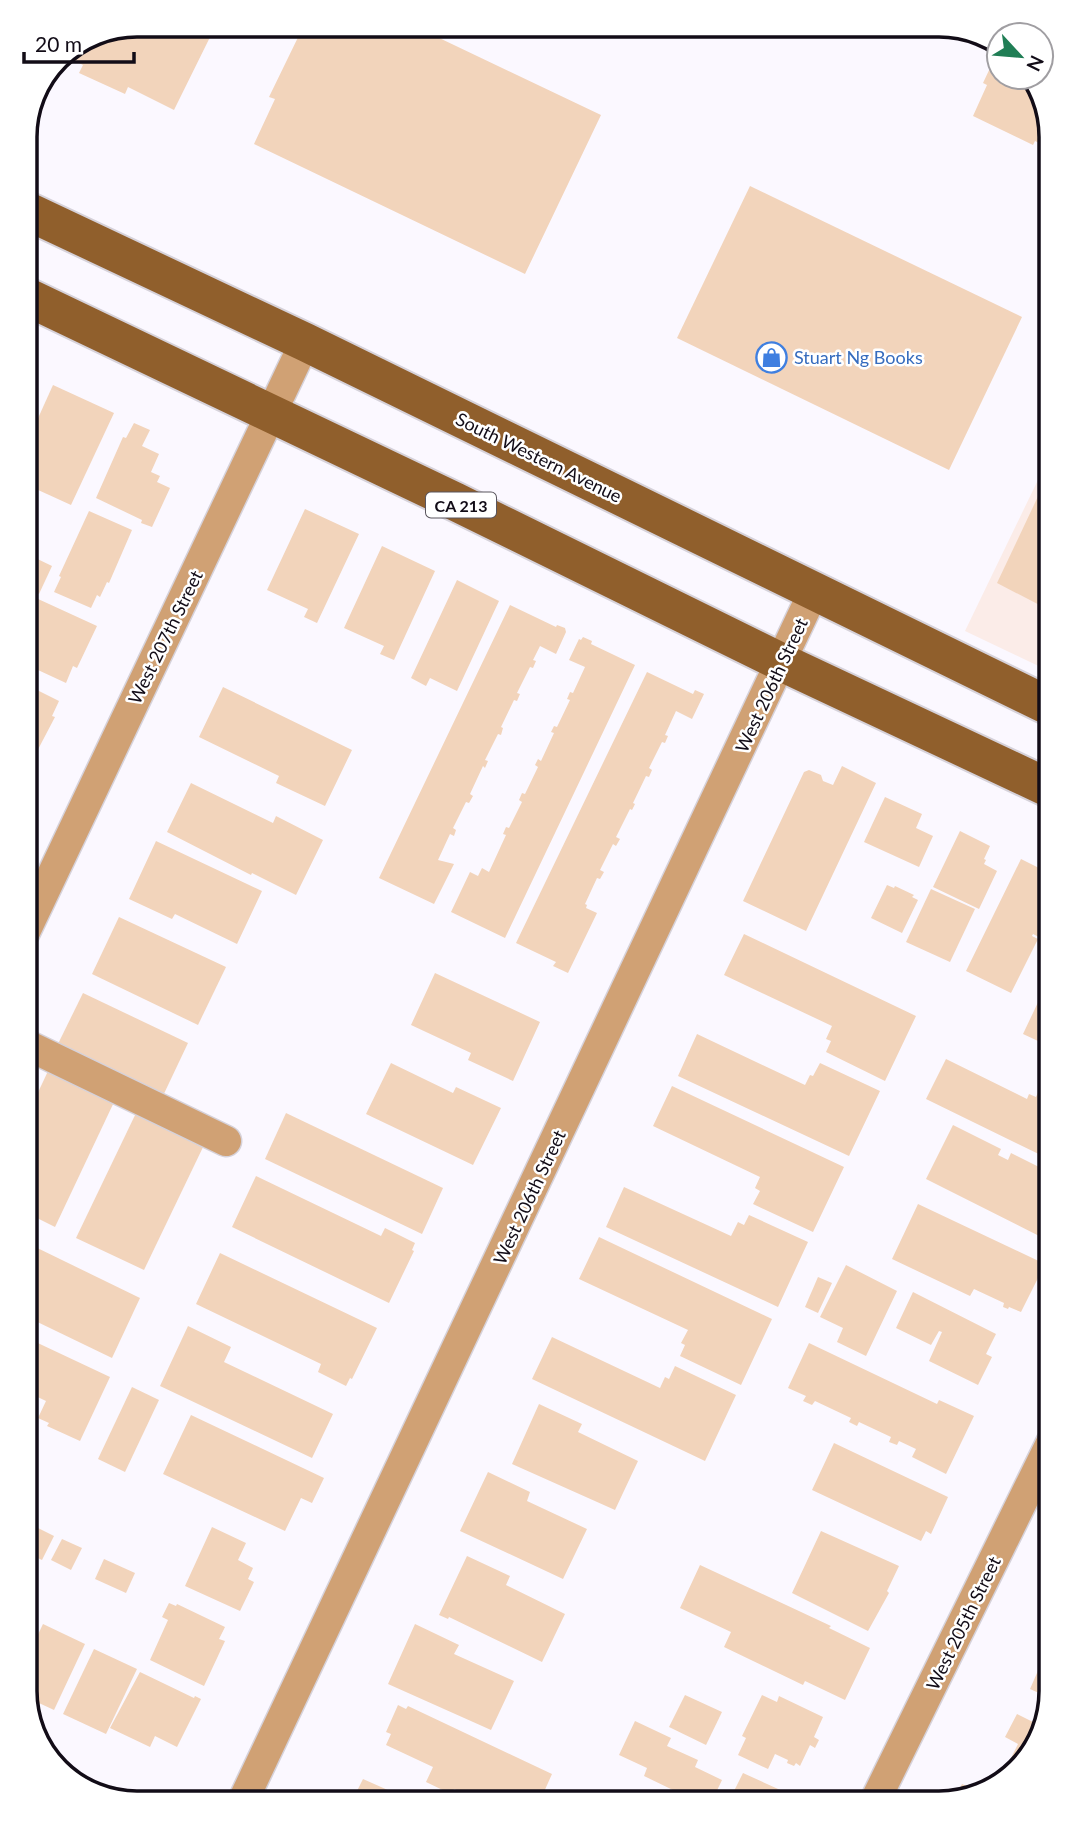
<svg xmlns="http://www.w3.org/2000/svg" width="1076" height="1828" font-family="Lato,sans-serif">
<rect width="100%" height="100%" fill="#fbf8ff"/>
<polygon fill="#fbece8" points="1051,453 1051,672 965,631"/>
<g fill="#f2d4bb">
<polygon points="137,24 216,25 174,110 128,87 125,94 79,73 83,65 63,55"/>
<polygon points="304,25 412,25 601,115 525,274 254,144 275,99 269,97"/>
<polygon points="999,49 999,77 1031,77 1040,88 1052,137 1051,149 1035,141 1033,145 973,116 987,85 983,83"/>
<polygon points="750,186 1022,317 949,470 677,338"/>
<polygon points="53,385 114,413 71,505 25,484 25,447"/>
<polygon points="134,423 150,430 142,446 159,454 151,472 160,476 157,482 170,488 152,527 141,523 142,520 96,498 123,437 126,438"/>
<polygon points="1051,469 1051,611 997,583"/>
<polygon points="305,509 359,534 317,623 304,617 308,609 267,590"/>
<polygon points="89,511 132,530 109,583 107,582 100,597 97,595 91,608 54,592 61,577 59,576"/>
<polygon points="382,546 435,571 394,660 380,654 384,646 344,628"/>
<polygon points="25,553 52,566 39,594 25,587"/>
<polygon points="457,580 499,601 457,691 430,678 426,686 411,678"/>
<polygon points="25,593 97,626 77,668 73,666 66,683 25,664"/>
<polygon points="510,605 556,627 557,625 565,628 566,632 556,654 540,646 533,660 536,661 533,668 530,667 517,693 520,694 517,701 514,700 501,727 503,728 501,735 498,734 485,760 488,761 485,768 483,766 470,794 473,796 469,803 466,802 453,828 456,830 454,836 450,834 438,860 454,864 434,904 379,878"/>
<polygon points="583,637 592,641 591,644 635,665 505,938 451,912 470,872 478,876 482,868 489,872 506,835 503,834 506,827 509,828 522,802 519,800 522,793 525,794 538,767 535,765 538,759 541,761 554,733 551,732 554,726 557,727 570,700 567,699 570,692 573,693 585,667 569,660 579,639 581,640"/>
<polygon points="647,672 693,694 695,690 704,694 692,719 676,711 665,735 668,736 665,743 662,742 649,768 652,770 649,777 646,776 633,803 635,804 632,810 630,809 616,837 620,839 616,846 613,844 600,870 604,872 600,879 597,878 585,904 587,905 586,908 597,913 568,973 553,966 556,962 516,943"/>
<polygon points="25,684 59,701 52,716 55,717 33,759 25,755"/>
<polygon points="223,687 352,750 325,806 276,783 279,776 199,737"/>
<polygon points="842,766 876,783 806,931 743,901 804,772 809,770 821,775 823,781 833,785"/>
<polygon points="191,783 273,823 276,816 323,840 296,895 252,873 251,875 167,832"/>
<polygon points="885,797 922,814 916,828 933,836 919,867 864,842"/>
<polygon points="960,831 990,846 984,859 986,860 984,864 997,871 979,909 933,887"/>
<polygon points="156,841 262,891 237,944 175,914 172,919 129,899"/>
<polygon points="1021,859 1051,874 1051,912 1039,937 1033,934 1032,936 1038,939 1011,993 966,971"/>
<polygon points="887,885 894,888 895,886 914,895 912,897 918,900 902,933 871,918"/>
<polygon points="931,889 975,909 950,962 906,942"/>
<polygon points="119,917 226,967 198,1025 92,974"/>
<polygon points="744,934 916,1016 885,1081 826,1052 831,1041 826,1039 832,1026 724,975"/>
<polygon points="435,973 540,1022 513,1081 468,1060 471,1053 411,1025"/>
<polygon points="1051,975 1051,1047 1023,1034"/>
<polygon points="83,993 188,1043 161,1100 55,1050"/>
<polygon points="697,1034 805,1085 810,1075 813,1076 820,1063 880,1091 849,1156 678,1076"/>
<polygon points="946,1059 1027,1099 1029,1094 1036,1097 1040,1088 1051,1094 1051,1160 926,1099"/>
<polygon points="391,1063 453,1093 456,1087 501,1108 473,1165 366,1114"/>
<polygon points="49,1069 115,1100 55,1227 25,1212 25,1120"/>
<polygon points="672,1086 844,1167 813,1232 753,1204 760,1191 755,1188 760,1177 653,1126"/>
<polygon points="137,1111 205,1143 144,1270 76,1238"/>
<polygon points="286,1113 443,1188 422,1234 265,1159"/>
<polygon points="953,1125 1001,1149 998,1155 1008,1160 1011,1153 1051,1173 1051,1242 926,1179"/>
<polygon points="256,1176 381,1236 385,1228 415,1243 412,1250 414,1251 389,1303 232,1227"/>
<polygon points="624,1187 731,1236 738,1222 744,1225 749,1215 808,1242 778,1307 606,1227"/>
<polygon points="918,1204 1045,1264 1021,1312 1009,1307 1008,1309 1003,1307 1004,1303 974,1289 970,1296 892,1259"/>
<polygon points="599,1237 772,1319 741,1385 680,1356 685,1345 681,1343 688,1330 579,1279"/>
<polygon points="25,1242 140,1298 112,1358 25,1316"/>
<polygon points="220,1253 377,1328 352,1379 350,1378 346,1386 318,1372 321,1364 196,1304"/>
<polygon points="846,1265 897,1291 866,1356 837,1342 843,1328 820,1317"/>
<polygon points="818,1277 832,1283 818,1313 805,1307"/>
<polygon points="913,1292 996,1334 986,1354 992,1357 978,1385 929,1361 942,1332 939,1331 931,1345 896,1328"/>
<polygon points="188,1326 231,1347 224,1362 333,1414 312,1458 160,1386"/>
<polygon points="25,1337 110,1377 80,1441 47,1426 49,1423 38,1418 46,1401 25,1391"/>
<polygon points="552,1337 660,1388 665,1377 669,1379 675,1366 736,1395 705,1461 532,1379"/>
<polygon points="809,1343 937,1404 939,1400 974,1416 946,1474 912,1457 916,1449 899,1441 897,1445 889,1442 891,1437 859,1422 857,1426 849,1422 851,1418 815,1401 812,1405 803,1401 806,1396 788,1388"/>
<polygon points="132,1387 159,1400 125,1472 98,1459"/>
<polygon points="539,1404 582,1424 578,1432 638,1461 615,1510 512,1464"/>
<polygon points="191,1415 324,1478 312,1503 301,1498 285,1531 163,1474"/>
<polygon points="834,1443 948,1497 931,1534 926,1531 921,1541 812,1490"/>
<polygon points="488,1472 530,1492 527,1501 587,1529 563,1579 460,1531"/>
<polygon points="30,1524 54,1536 42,1560 25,1552 25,1534"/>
<polygon points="212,1527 246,1543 238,1560 253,1568 248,1579 254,1582 240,1611 185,1586"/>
<polygon points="821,1531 899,1566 887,1591 889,1593 868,1631 792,1593"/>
<polygon points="62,1539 82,1548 71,1570 51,1560"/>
<polygon points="467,1556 510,1576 506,1585 565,1614 542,1662 449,1617 448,1619 439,1615"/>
<polygon points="104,1559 135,1573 126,1593 95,1579"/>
<polygon points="700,1565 831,1626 829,1628 870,1648 845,1700 805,1681 803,1685 724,1647 731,1632 680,1608"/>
<polygon points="169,1603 176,1606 177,1604 225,1627 219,1639 225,1641 204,1686 150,1660 168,1620 162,1617"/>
<polygon points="43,1624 85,1644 54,1710 26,1697 25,1691 25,1662"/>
<polygon points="415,1624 459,1645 454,1654 514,1681 491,1730 388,1684"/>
<polygon points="1051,1641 1051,1691 1050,1698 1030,1689"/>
<polygon points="94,1649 137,1669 106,1734 63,1714"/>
<polygon points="140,1672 194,1698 195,1696 201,1699 177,1747 155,1736 150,1747 110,1728"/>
<polygon points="685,1695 722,1712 706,1745 669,1727"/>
<polygon points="762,1695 777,1702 779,1696 823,1717 814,1737 819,1740 815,1748 810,1745 800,1766 796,1763 794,1766 787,1763 788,1760 775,1754 768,1769 738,1755 746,1738 742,1736"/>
<polygon points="398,1705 406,1709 408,1706 552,1774 539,1803 491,1803 454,1789 451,1794 426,1782 433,1767 386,1745 391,1734 386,1732"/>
<polygon points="1017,1714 1041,1726 1033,1753 1007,1776 1003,1774 1018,1744 1005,1737"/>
<polygon points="635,1721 671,1738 667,1746 698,1760 695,1767 722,1780 711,1803 682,1803 672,1798 675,1791 644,1776 647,1768 619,1755"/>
<polygon points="743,1773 787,1793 782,1803 728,1803"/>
<polygon points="363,1779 417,1803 351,1803"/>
<polygon points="962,1784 982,1793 954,1800"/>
</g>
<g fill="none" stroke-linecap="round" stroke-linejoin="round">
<defs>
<g id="minor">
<polyline points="25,932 305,342"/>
<polyline points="25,1044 226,1141"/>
<polyline points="242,1803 814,591"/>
<polyline points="874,1803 1051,1443"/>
</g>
<g id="primary">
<polyline points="25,210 305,342 1051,707"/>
<polyline points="25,296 456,502 781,662 1051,789"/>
</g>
</defs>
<use href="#minor" stroke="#d6d2da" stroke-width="33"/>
<use href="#primary" stroke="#d6d2da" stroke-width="42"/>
<use href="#minor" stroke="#d0a174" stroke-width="30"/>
<use href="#primary" stroke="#905f2c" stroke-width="38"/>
</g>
<defs>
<symbol id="shop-ring" viewBox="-11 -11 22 22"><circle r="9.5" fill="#fff" stroke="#3f7fe0" stroke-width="1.5"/><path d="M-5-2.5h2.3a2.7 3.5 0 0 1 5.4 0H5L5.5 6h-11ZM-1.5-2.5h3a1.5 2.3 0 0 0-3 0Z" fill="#3f7fe0"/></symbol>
</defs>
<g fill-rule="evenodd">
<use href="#shop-ring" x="754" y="340" width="35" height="35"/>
</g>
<g text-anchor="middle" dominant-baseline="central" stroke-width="5" stroke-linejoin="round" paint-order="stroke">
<rect fill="#fff" stroke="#59555d" stroke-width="2" x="426" y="492.5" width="70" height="25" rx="5"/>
<g font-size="16" font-weight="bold" fill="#120c17">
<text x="461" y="505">CA 213</text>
</g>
<g font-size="18" fill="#366cbe" stroke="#fff" text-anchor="start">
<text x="794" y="357">Stuart Ng Books</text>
</g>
<g font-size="18" fill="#120c17" stroke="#fff">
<text transform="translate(539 457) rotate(26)">South Western Avenue</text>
<text transform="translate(165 637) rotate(-64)">West 207th Street</text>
<text transform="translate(771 685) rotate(-65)">West 206th Street</text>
<text transform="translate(529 1197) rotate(-65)">West 206th Street</text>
<text transform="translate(963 1623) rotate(-64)">West 205th Street</text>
</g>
</g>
<path d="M0 0H1076V1828H0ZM137 37H939A100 100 0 0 1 1039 137V1691A100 100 0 0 1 939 1791H137A100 100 0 0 1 37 1691V137A100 100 0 0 1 137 37Z" fill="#fff" fill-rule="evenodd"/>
<path fill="none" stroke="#120c17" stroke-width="3.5" d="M137 37H939A100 100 0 0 1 1039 137V1691A100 100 0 0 1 939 1791H137A100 100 0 0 1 37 1691V137A100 100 0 0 1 137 37Z"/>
<g transform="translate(1020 56) rotate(116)"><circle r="33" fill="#ffffff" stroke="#a09ea2" stroke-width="2"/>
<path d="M0-5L12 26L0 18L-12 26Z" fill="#207e55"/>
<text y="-10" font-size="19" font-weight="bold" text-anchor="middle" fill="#120c17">N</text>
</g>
<path d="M24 52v10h110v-10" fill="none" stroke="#120c17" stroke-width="3.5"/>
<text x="35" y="52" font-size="21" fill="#120c17" stroke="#ffffff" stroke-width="5" paint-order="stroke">20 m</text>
</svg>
